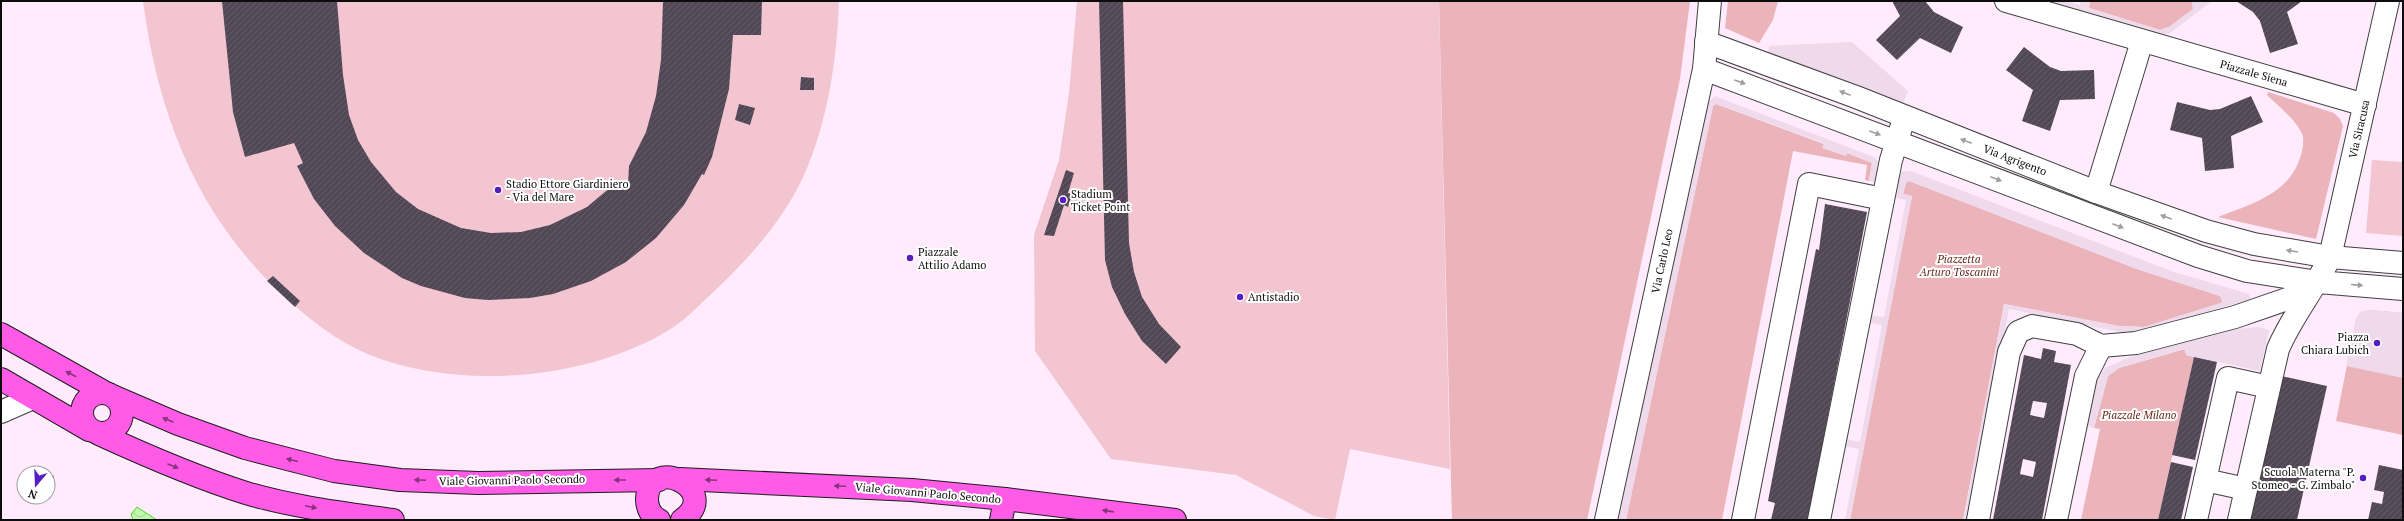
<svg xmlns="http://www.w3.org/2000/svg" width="2404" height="521" font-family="'PT Serif',serif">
<defs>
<pattern id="water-waves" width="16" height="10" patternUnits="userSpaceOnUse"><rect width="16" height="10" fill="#bef9ac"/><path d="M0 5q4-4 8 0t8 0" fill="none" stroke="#a2d493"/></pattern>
<pattern id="building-hatch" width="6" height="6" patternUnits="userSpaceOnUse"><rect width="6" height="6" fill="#524855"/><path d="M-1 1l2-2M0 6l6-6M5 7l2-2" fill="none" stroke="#665e68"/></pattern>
</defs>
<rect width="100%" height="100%" fill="#ffebfb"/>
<g fill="#ebb3ba">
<polygon points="1439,1 1690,1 1680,79 1587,520 1452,520"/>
<polygon points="1728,1 1778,1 1773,20 1759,43 1725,28"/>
<polygon points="2090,1 2192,1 2193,9 2169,27 2160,30 2089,8"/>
<path d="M2268,92L2334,113L2340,119L2343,126L2316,239L2218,217C2249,205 2289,194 2300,158C2302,152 2304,144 2303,137C2299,122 2278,106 2267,95Z"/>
<polygon points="1716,104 1824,144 1823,148 1846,156 1847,153 1872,163 1869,181 1865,180 1867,165 1793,151 1722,520 1626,520 1713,106"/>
<polygon points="1909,181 2137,269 2220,296 2223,303 2144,327 2119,326 2004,304 1963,520 1850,520 1912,196 1903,194 1906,183"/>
<polygon points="2370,310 2403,313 2403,435 2336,421 2356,319 2361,312"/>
<polygon points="2185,349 2186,355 2194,357 2158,520 2081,520 2100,429 2094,428 2108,376 2119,368"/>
</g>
<g fill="#f2c5d1">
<path d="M143,1H839C837,59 828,120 805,173C783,222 745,263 707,298C696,308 685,320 672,328C591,380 459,391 370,355C338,342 310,320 285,297C198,218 158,116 143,1Z"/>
<polygon points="1077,1 1439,1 1450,469 1350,449 1335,520 1314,516 1236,475 1111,459 1035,351 1034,235 1059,160 1069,93"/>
<polygon points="2372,160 2403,162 2403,236 2366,233"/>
</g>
<g fill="#efdaec">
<polygon points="2047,1 2066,1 2080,5 2081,1 2090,1 2089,8 2160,30 2169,27 2193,9 2192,1 2212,1 2170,33 2160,36"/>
<polygon points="1852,42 1908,91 1903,104 1768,52 1769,46"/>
<polygon points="1715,96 1874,157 1880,163 1874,182 1869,181 1872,163 1847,153 1846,156 1822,148 1824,143 1716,104 1713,106 1626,520 1617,520 1707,104"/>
<polygon points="1903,171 1911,171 2174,272 2249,294 2250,299 2142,332 2120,332 2009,309 1969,520 1963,520 2004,304 2119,326 2144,327 2223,302 2220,296 2137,269 1909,181 1906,183 1903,194 1912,196 1850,520 1845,520 1859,449 1844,446 1846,439 1860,442 1882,325 1867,322 1869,315 1884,317 1906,200 1894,197 1898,175"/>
<polygon points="2370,310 2403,313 2403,378 2346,366 2356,319 2361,312"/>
<polygon points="2260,327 2269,330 2260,371 2186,355 2184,349 2119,368 2108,376 2094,428 2086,426 2098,377 2105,368 2133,356 2207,335 2237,329"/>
</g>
<polygon fill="url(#water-waves)" stroke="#52d430" points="137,507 157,520 133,520 131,514"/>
<g fill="url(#building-hatch)" fill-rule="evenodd">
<polygon points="222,1 337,1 343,75 349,115 358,140 371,162 396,192 418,209 461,228 491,233 521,232 550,225 587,207 612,186 628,185 629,166 646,132 656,96 661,60 663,1 762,1 761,35 733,35 729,89 712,157 704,175 702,174 684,205 656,238 626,262 591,281 553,294 530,298 488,300 465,298 421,286 402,278 364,253 335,226 314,199 297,166 303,163 294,143 245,157 233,112"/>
<polygon points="1099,1 1123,1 1129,243 1134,272 1142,297 1159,324 1181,347 1166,364 1142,341 1125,314 1112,287 1105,260"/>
<polygon points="1892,1 1925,1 1934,12 1963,27 1951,53 1920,38 1897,60 1876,40 1900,16"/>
<polygon points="2236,1 2302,1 2287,12 2298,44 2270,53 2260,21 2253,12"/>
<polygon points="2024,47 2050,67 2061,71 2094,70 2095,99 2060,100 2050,131 2022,121 2033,90 2006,70"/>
<polygon points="801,77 814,78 814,90 800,90"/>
<polygon points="2251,96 2263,122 2231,136 2234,168 2205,171 2202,138 2170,130 2177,102 2210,110 2220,109"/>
<polygon points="739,104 755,108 750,125 735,120"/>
<polygon points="1066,170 1074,173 1068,193 1072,194 1068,207 1064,205 1054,236 1044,235"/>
<polygon points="1825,204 1867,212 1808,520 1771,520 1775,503 1768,501 1816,249 1819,250"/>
<polygon points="273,276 300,301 295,307 267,281"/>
<path d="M2043,348L2056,351L2054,362L2071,365L2042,520H1993L2024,355L2041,359ZM2033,401L2047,403L2044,418L2030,415ZM2023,459L2036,462L2033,477L2020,474Z"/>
<polygon points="2194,357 2217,362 2195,460 2172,455"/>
<polygon points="2281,376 2327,386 2297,520 2249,520"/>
<polygon points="2171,462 2193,467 2181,520 2158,520"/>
<polygon points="2379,465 2403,470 2403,520 2368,520 2372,502 2382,504 2384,492 2374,490"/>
<polygon points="48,475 54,476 51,489 48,489"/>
</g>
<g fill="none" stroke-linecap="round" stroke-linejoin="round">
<defs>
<g id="minor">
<polyline points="2006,1 2365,105"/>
<polyline points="1706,42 1856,97 2096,192 2206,231 2254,244 2330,257 2403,263"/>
<polyline points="1704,69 2198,256 2247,271 2318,282 2403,289"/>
<polyline points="2096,192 2142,41"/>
<polyline points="1,412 33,398"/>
<polyline points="2205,480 2246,489"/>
<polyline points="1606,520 1704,69 1710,1"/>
<polyline points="1743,520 1809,184 1883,199"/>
<polyline points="1819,520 1891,160 1901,128"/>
<polyline points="1978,520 2009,352 2018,332 2032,326 2077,334 2101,346 2136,343 2235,317 2293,297 2314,285"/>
<polyline points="2056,520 2086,376 2101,346"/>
<polyline points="2196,520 2228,378 2269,387"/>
<path d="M2239,520L2278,349C2292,316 2315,289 2330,257L2388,1"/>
</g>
<g id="major">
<polyline points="1,334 106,393"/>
<polyline points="1,379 89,430"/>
<circle cx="102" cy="413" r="20"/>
<polyline points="115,397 178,424 245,448 334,471 400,480 478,483 659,480"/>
<path d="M99,434C147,456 195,477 246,493C293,507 344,513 393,520"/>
<polyline points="680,479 912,490 1005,499 1175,520"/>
<path d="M659,520C651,516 647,508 647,499C648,453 724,490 682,520"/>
<polyline points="1001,520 1005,499"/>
</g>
</defs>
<use href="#minor" stroke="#3f3f3f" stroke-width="24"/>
<use href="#major" stroke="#1d1d1d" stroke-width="24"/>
<use href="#minor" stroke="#fff" stroke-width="22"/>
<use href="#major" stroke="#ff5be7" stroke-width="22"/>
</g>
<defs><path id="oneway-solid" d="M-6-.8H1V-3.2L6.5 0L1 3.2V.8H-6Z"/></defs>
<g fill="#9e9e9e">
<use href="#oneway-solid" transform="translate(1740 82) rotate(20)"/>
<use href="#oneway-solid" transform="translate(1845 93) rotate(-159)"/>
<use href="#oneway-solid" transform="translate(1875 133) rotate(20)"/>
<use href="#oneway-solid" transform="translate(1966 141) rotate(-159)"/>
<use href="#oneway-solid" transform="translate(1996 179) rotate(21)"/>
<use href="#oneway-solid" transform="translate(2166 217) rotate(-160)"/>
<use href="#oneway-solid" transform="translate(2118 226) rotate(21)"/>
<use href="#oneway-solid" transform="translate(2292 251) rotate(-170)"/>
<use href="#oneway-solid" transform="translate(2357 285) rotate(5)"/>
</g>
<g fill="#86347a">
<use href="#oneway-solid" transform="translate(71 374) rotate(-152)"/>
<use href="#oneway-solid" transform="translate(168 420) rotate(-157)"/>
<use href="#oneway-solid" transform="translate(292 460) rotate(-166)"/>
<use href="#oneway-solid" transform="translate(173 466) rotate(23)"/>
<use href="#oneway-solid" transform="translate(420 480) rotate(-178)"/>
<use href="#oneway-solid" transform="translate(620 480) rotate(-180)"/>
<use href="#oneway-solid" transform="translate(711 480) rotate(-178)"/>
<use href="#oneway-solid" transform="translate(840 486) rotate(-177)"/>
<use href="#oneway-solid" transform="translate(311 507) rotate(12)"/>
<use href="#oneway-solid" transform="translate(1108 511) rotate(-172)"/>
</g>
<g fill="#561dc2" stroke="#fff" stroke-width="1.5">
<circle cx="498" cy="190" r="4"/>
<circle cx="1063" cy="200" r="4"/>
<circle cx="910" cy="258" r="4"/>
<circle cx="1240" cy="297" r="4"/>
<circle cx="2377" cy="343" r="4"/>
<circle cx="2363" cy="478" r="4"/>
</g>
<g text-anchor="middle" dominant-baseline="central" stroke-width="4" stroke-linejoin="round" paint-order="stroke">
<g font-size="11" fill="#0c0c0c" stroke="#fff">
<text transform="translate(2254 73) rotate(16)">Piazzale Siena</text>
<text transform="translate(2359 129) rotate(-77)">Via Siracusa</text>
<text transform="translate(2015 160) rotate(21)">Via Agrigento</text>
<text transform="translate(1662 261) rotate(-78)">Via Carlo Leo</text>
<text transform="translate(512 480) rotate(-1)">Viale Giovanni Paolo Secondo</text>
<text transform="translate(928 493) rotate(5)">Viale Giovanni Paolo Secondo</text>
</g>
<g font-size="11" fill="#0c0c0c" stroke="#fff" text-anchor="start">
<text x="506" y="184">Stadio Ettore Giardiniero<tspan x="506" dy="13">- Via del Mare</tspan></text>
<text x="1071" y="194">Stadium<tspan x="1071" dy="13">Ticket Point</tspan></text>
<text x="918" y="252">Piazzale<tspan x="918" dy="13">Attilio Adamo</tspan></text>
<text x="1248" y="297">Antistadio</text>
<text x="2369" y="337" text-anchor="end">Piazza<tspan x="2369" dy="13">Chiara Lubich</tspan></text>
<text x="2355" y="472" text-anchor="end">Scuola Materna "P.<tspan x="2355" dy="13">Stomeo - G. Zimbalo"</tspan></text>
</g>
<g font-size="11" font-style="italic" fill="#662819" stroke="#fff">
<text x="1959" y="259">Piazzetta<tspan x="1959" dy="13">Arturo Toscanini</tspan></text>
<text x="2139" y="415">Piazzale Milano</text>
</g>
</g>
<rect width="2404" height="521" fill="none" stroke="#0c0c0c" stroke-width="4"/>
<g transform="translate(36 485) rotate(199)"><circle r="19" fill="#ffffff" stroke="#9e9e9e"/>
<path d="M0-3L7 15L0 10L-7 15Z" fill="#561dc2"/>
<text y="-6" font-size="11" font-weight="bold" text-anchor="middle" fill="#0c0c0c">N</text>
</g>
</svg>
